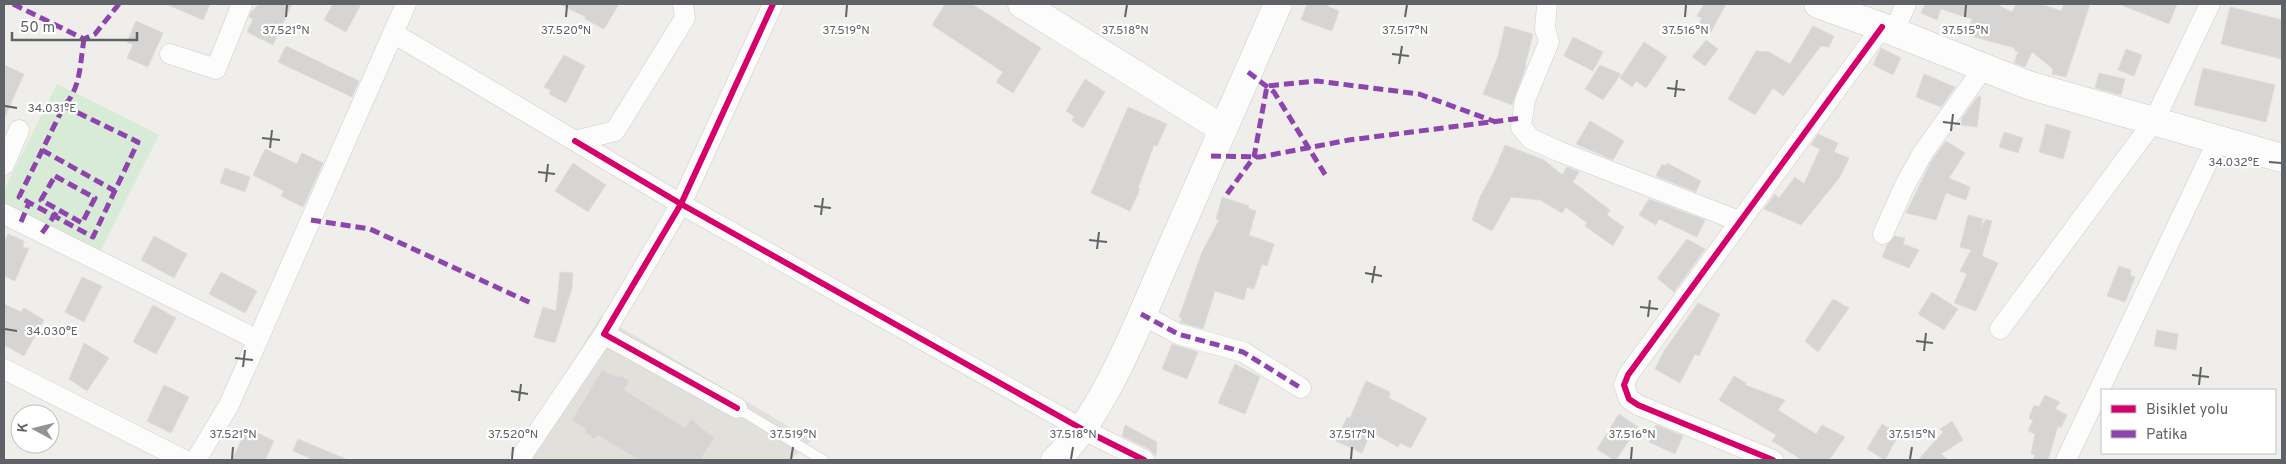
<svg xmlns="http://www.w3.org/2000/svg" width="2286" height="464" font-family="Overpass,sans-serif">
<rect width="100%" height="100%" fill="#efeeea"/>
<polygon fill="#e2e0da" points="601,316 812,440 791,460 512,460"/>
<polygon fill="#d8ebd6" points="57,84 159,135 100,252 4,204 4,190"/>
<g fill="#d6d5d3" stroke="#deddd9">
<polygon points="166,4 210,4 203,20"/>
<polygon points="259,4 292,4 273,45 247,32 253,19 249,17 251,12"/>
<polygon points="333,4 361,4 346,32 324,20"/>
<polygon points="559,4 619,4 604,29 585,19 586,17"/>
<polygon points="945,4 972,4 1041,48 1013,93 996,82 1003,72 932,25"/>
<polygon points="1307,4 1328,4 1327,6 1339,11 1332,31 1301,20"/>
<polygon points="1704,4 1726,4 1711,32 1699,25 1702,18 1697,16"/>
<polygon points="1925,4 1996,4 2012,12 2016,4 2041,4 2061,11 2064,4 2090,4 2066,77 2052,74 2053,69 2032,52 2025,67 2014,63 2018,52 2014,50 2015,48 1967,35 1972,19 1941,9 1937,20 1921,13"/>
<polygon points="2119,4 2177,4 2169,24"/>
<polygon points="2230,7 2282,20 2282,59 2221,44"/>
<polygon points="136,21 163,33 148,67 127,58 133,45 127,42"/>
<polygon points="1505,26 1533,34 1525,65 1526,66 1512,105 1483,94 1498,56"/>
<polygon points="1813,26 1834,36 1829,47 1821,46 1783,96 1773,88 1755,115 1728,99 1756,51 1769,52 1790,64"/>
<polygon points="1573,37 1603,52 1593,71 1564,56"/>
<polygon points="1706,40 1718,49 1705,66 1692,57"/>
<polygon points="1644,42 1667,57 1646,88 1636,81 1632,87 1620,78"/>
<polygon points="286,46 359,81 352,97 278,62"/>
<polygon points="1881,48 1901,58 1893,75 1873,65"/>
<polygon points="2126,49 2142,55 2134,76 2118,70"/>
<polygon points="564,55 585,66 566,103 549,94 551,90 544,87"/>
<polygon points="4,65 24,74 4,119"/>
<polygon points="1600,65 1621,74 1603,100 1585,89"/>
<polygon points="2203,68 2275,85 2266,122 2194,105"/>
<polygon points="2099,73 2125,79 2121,95 2095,88"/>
<polygon points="1924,74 1955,87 1941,107 1916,97"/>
<polygon points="1085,79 1105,92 1083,128 1072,121 1074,116 1066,111"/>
<polygon points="1978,96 1981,97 1977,127 1961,125 1962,118"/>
<polygon points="1128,107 1167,124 1157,146 1154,145 1138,188 1140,189 1130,211 1091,193"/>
<polygon points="1590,121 1624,141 1613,160 1576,144"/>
<polygon points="2046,124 2071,131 2063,159 2039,152"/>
<polygon points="2004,132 2023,138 2018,153 1999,147"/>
<polygon points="1818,134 1838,143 1834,152 1849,158 1840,177 1801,225 1764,209 1775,194 1779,198 1795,177 1804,184 1820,149 1811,145"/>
<polygon points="1946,141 1965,153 1949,178 1970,187 1966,200 1946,193 1936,220 1906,213 1932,160"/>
<polygon points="1505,145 1544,160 1562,175 1567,167 1579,172 1573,182 1610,210 1607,215 1624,227 1613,246 1585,226 1587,223 1566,207 1562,213 1540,200 1511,197 1492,231 1472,220 1480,197 1494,171"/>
<polygon points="265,149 297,164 302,153 323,163 303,207 281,196 284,191 253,175"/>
<polygon points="573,163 606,185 588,212 555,191"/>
<polygon points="1667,163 1701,181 1696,192 1656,176 1662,164 1665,166"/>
<polygon points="225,168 250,177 245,192 220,183"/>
<polygon points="1222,197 1249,206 1248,208 1256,211 1249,235 1274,244 1267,266 1262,264 1254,289 1247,287 1244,300 1215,291 1203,329 1182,323 1180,322 1182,318 1179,317 1202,252 1219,220 1216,219"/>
<polygon points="1649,199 1705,220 1697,237 1659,219 1656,225 1639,215"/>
<polygon points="1968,215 1983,219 1981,229 1986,219 1992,221 1982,256 1998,263 1976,311 1954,303 1967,274 1960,271 1971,250 1960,247"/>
<polygon points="8,234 24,241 23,248 29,248 15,281 4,276 4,243"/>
<polygon points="154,236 187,254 174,278 141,260"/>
<polygon points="1895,236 1905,238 1903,244 1919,250 1909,268 1882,257 1887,245"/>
<polygon points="1687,239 1705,249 1674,292 1657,278"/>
<polygon points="2119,266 2131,270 2130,275 2135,277 2125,302 2107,296"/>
<polygon points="221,272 257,291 245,313 209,294"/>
<polygon points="560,272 573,273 572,288 555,343 534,337 543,307 556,311"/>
<polygon points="82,277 102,286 84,322 65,312"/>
<polygon points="1932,292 1958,309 1944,330 1918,314"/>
<polygon points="1833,299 1849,308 1818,352 1805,341"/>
<polygon points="1698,303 1720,314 1699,356 1695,354 1680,383 1655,369 1664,351"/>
<polygon points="4,304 21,312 24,308 44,320 24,356 4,345"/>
<polygon points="153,305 176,318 156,354 133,342"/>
<polygon points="2157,330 2178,334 2176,350 2154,346"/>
<polygon points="84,343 109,358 87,391 69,379"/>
<polygon points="1172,344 1198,352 1187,379 1162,369"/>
<polygon points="1235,364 1260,377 1245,414 1218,403"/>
<polygon points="602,370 616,377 622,376 629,381 624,390 685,428 691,419 714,438 700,460 639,460 598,435 594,439 585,432 586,429 572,420"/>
<polygon points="1734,376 1746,383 1745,385 1785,400 1778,410 1816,434 1822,425 1845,437 1829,460 1802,460 1772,441 1776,435 1719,400"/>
<polygon points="1366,381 1390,392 1389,398 1427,418 1411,448 1400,443 1398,447 1371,432 1362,453 1336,441 1347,417 1350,418"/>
<polygon points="164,385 189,397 171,433 147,421"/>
<polygon points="2045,395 2060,402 2055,409 2067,415 2061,428 2058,426 2048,460 2033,460 2035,455 2031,454 2035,434 2028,431 2033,420 2029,418 2034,405 2039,407"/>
<polygon points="1619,414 1638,427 1616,460 1614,460 1597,449"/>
<polygon points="1952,421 1963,440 1941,454 1948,460 1918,460 1943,432 1940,429"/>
<polygon points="1882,424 1899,434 1885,460 1867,449"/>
<polygon points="1125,425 1157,442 1156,456 1149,449 1122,436"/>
<polygon points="1656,425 1683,436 1675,454 1649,442"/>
<polygon points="247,428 274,441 265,460 232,460"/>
<polygon points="298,439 348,460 314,460 293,451"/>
</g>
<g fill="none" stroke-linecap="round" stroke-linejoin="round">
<defs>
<polyline id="lane" points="737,408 823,460"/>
<g id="street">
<polyline points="1547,4 1545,29 1549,42 1525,100 1521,127 1531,139 1558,151 1739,221"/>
<polyline points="1894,31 1906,4"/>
<polyline points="393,33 575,141 615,131 685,18 683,4"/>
<polyline points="170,54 216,69 242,4"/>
<polyline points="575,141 681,204 1082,429 1144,460"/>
<polyline points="4,165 19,130"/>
<polyline points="4,214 258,340"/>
<polyline points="1883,234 1904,187 1922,154 1984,67"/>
<polyline points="1141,314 1178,334 1243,352 1301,388"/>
<polyline points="2000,329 2154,121 2210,4"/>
<polyline points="4,369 184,460"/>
<polyline points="737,408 604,334 681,204 773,4"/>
<polyline points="196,460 229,405 406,4"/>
<polyline points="519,460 604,334"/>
<polyline points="1773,460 1638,405 1629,399 1624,385 1628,375 1882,27"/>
<polyline points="2066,460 2218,140"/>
</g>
<g id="secondary">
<polyline points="1022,4 1223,129"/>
<polyline points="1818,4 1882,27 2028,85 2282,158"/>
<path d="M1055,460C1101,420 1140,319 1165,262C1202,176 1240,90 1278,4"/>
</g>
</defs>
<use href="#lane" stroke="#cbcccc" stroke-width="11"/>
<use href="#street" stroke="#cbcccc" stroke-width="21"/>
<use href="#secondary" stroke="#cacacb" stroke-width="29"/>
<use href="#lane" stroke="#fdfcfc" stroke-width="10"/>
<use href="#street" stroke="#fdfcfc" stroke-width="20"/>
<use href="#secondary" stroke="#fdfcfc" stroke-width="28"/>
<g stroke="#8e44ad" stroke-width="5" stroke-dasharray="10 5" stroke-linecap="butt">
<polyline points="13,4 84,39 95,34 119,4"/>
<polyline points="1248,72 1274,92 1326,176"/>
<path d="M64,106L138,142L93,237L19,197L64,106C81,88 80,63 84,39"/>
<polyline points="42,150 115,191"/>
<polyline points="1211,156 1260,157 1349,140 1522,118"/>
<polygon points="55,176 95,198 82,223 41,200"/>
<polyline points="1227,194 1254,157 1267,86 1317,81 1419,94 1496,122"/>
<polyline points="311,220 370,229 533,304"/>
<polyline points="21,222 29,203"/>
<polyline points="42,233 57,212"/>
<polyline points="1141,314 1178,334 1243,352 1301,388"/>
</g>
<defs>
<g id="cycleway">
<polyline points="575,141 681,204 1082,429 1144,460"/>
<polyline points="737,408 604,334 681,204 773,4"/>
<polyline points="1773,460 1638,405 1629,399 1624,385 1628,375 1882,27"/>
</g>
</defs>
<use href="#cycleway" stroke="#fff" stroke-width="9"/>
<use href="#cycleway" stroke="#d6006c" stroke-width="6"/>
</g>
<path fill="none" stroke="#5f6368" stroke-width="2" d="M286,17L287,5M566,17L567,5M846,17L847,5M1125,17L1127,5M1405,17L1407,5M1685,17L1686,5M1965,17L1966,5M1392,54L1409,56M1399,64L1402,46M1667,88L1685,90M1675,97L1677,80M5,106L17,108M1943,122L1960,124M1951,131L1953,114M262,138L280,140M270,148L272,130M2269,162L2281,163M538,172L555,174M546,182L548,164M814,206L831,208M821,215L823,198M1089,240L1107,242M1097,249L1099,232M1365,273L1382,276M1372,283L1375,266M1640,307L1658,309M1648,317L1650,300M5,329L17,331M1916,341L1933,343M1924,351L1926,333M235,358L253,360M243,367L245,350M2192,375L2209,377M2199,385L2201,367M511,391L528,394M519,401L521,384M232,459L233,447M512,459L513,447M791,459L793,447M1071,459L1073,447M1351,459L1352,447M1631,459L1632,447M1910,459L1912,447"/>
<g font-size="12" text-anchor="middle" fill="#5f6368" stroke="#fff" stroke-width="4.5" stroke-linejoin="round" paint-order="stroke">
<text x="286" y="34">37.521°N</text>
<text x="566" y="34">37.520°N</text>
<text x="846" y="34">37.519°N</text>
<text x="1125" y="34">37.518°N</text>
<text x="1405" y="34">37.517°N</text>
<text x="1685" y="34">37.516°N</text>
<text x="1965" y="34">37.515°N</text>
<text x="52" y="112">34.031°E</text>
<text x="2234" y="166">34.032°E</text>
<text x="52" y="335">34.030°E</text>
<text x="233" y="438">37.521°N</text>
<text x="513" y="438">37.520°N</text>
<text x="793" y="438">37.519°N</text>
<text x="1073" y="438">37.518°N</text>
<text x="1352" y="438">37.517°N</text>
<text x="1632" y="438">37.516°N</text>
<text x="1912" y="438">37.515°N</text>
</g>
<rect width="2286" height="464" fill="none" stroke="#5f6368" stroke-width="10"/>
<rect x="2101" y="389" width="175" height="65" fill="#ffffff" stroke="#bfc1c3"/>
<rect x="2111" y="405" width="25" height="8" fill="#d6006c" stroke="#bfc1c3"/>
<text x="2146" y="414" font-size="15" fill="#5f6368">Bisiklet yolu</text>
<rect x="2111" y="430" width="25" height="8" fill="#8e44ad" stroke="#bfc1c3"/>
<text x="2146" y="439" font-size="15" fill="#5f6368">Patika</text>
<g transform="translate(35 429) rotate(277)"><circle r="24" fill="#ffffff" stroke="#bfc1c3"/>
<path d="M0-4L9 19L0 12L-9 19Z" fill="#919496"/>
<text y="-8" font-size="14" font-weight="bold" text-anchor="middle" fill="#5f6368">K</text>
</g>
<path d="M12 32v8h125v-8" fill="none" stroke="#5f6368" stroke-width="2.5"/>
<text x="20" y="32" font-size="15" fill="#5f6368" stroke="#ffffff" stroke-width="4" paint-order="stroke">50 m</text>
</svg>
